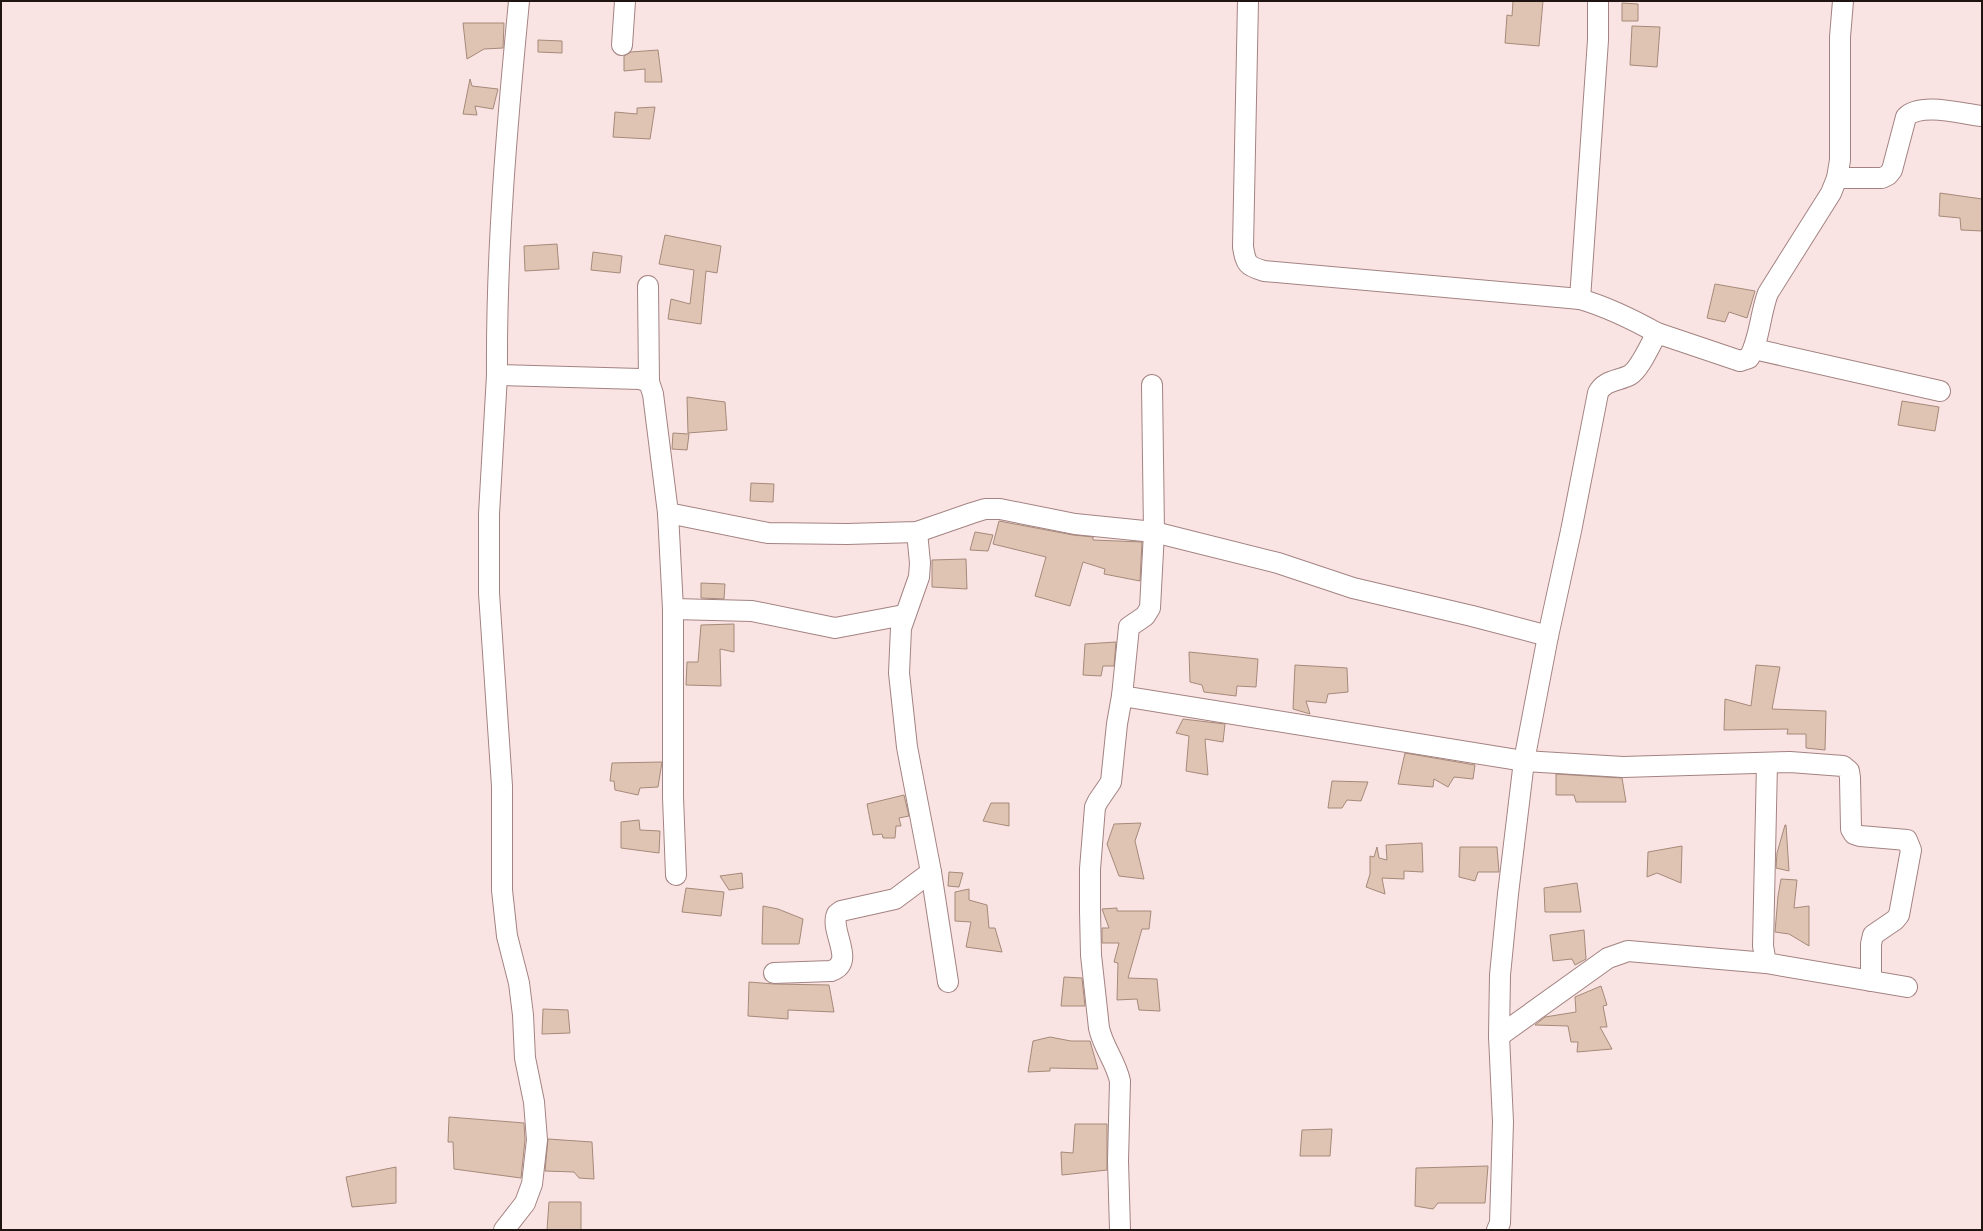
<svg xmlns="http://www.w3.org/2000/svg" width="1983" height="1231" font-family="'Asap Condensed',sans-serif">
<rect width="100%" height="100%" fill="#fae4e3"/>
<g fill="#e0c4b3" stroke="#a58a7a">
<polygon points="1513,1 1543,1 1539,46 1505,43 1507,15 1512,16"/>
<polygon points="1622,3 1638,4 1638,21 1622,21"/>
<polygon points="463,23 504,23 503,48 484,49 467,59"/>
<polygon points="1632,26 1660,27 1657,67 1630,65"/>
<polygon points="538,40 562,41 562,53 538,52"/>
<polygon points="658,50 662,82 645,82 645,69 624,71 624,56 631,52"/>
<polygon points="470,79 472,86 498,89 493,109 475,106 477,115 463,114"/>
<polygon points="655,107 650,139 613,137 615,112 637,114 637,108"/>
<polygon points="1940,193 1982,199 1982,231 1961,230 1960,218 1939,216"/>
<polygon points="665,235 721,246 717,273 706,271 701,324 668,319 671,299 690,304 694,270 659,264"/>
<polygon points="557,244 559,269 525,271 524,246"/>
<polygon points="593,252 622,256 620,273 591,270"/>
<polygon points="1715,284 1755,291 1747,318 1729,312 1725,322 1707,318"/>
<polygon points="687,397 725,402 727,430 688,433"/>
<polygon points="1902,401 1939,407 1935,431 1898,425"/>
<polygon points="673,433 689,434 687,450 672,449"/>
<polygon points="751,483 774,484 773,502 750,501"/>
<polygon points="999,521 1073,535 1093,537 1093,540 1142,542 1140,581 1104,574 1105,569 1083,562 1070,606 1035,596 1046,557 993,544"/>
<polygon points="975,532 993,535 988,551 970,550"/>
<polygon points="966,559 967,589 932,587 932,560"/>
<polygon points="701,583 725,584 724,599 701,598"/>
<polygon points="734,624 734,652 720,649 721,686 686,685 687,662 698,662 701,625"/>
<polygon points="1116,642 1114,666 1103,666 1101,676 1083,675 1085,644"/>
<polygon points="1189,652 1258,659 1256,687 1237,686 1236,696 1204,692 1202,685 1190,682"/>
<polygon points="1295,665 1347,668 1348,692 1328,694 1326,703 1306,701 1310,714 1293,709"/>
<polygon points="1756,665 1780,667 1772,709 1826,711 1825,750 1806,748 1806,734 1787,734 1788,729 1724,730 1725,699 1751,706"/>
<polygon points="1183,719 1225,724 1223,742 1205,739 1208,775 1186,771 1189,736 1176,733"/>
<polygon points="1405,753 1475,765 1473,779 1454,777 1448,787 1434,779 1433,787 1398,784"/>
<polygon points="662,762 658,787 640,788 638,795 615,790 614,781 610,781 612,763"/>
<polygon points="1556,774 1622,778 1626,802 1576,802 1574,795 1556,795"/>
<polygon points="1332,781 1368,782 1361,801 1347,800 1342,808 1328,808"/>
<polygon points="904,795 909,816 899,818 901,826 896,826 895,838 883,838 882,834 873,835 867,804"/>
<polygon points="991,803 1009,803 1009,826 983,821"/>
<polygon points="639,820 640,830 660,831 659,853 621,848 621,822"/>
<polygon points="1141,823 1135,841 1144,879 1119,876 1107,844 1114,824"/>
<polygon points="1785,825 1786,825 1789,871 1776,868 1777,853"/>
<polygon points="1422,843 1423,872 1404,871 1404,879 1382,878 1385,894 1366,887 1370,874 1370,856 1374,857 1377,847 1379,858 1387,860 1386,845"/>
<polygon points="1682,846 1681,883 1657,873 1647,877 1648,852"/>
<polygon points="1460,847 1497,847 1499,872 1478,872 1475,881 1459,877"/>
<polygon points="949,872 963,873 959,887 948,886"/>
<polygon points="742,873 743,888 729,890 720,876"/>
<polygon points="1781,879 1797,880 1794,908 1809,906 1809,946 1789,934 1775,932 1778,896"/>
<polygon points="1577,883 1581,912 1545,912 1544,888"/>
<polygon points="686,888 724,892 721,916 682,912"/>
<polygon points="969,889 969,900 987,905 989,928 995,928 1002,952 966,947 971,922 955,921 955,892"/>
<polygon points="763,906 778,909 803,919 799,944 762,944"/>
<polygon points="1117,908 1117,911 1151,911 1149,929 1142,929 1128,978 1157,979 1160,1011 1139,1010 1137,999 1117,1000 1118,963 1114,962 1119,943 1102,943 1102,928 1109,928 1102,909"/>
<polygon points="1584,930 1586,959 1575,965 1572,959 1553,961 1550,935"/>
<polygon points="1064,977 1082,978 1085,1006 1061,1006"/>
<polygon points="749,982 774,984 829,985 834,1012 788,1010 788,1019 748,1016"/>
<polygon points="1601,986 1607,1005 1603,1006 1607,1027 1600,1027 1612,1049 1577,1052 1578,1042 1571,1042 1568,1026 1535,1025 1545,1017 1576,1012 1575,997"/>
<polygon points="543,1009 568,1010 570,1033 542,1034"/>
<polygon points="1050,1037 1071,1041 1090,1041 1098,1069 1050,1068 1050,1071 1028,1072 1033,1041"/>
<polygon points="449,1117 524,1123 525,1140 521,1178 454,1169 453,1142 448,1142"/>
<polygon points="1075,1124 1107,1124 1107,1170 1062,1175 1061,1152 1073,1153"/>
<polygon points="1332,1129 1330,1156 1300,1156 1302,1130"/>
<polygon points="548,1139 592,1142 594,1179 579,1178 574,1172 545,1171"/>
<polygon points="1488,1166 1485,1203 1438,1203 1433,1209 1415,1206 1416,1168"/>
<polygon points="396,1167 396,1203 352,1207 346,1177"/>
<polygon points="549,1202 581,1202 581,1230 547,1230"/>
</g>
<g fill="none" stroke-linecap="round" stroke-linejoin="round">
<defs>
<g id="minor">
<path d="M519,1C507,125 496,250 497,375L640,379L649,382L653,394L668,513L768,533L847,534L917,532L972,513L985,509H1000L1075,524L1154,532L1278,563L1353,588L1472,616L1548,636"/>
<path d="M1248,1L1243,247C1246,264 1247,266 1264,271L1580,299C1607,307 1632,319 1657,333"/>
<polyline points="622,45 625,1"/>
<path d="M1837,178H1882L1888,175L1892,170L1906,117C1921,102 1962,114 1982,116"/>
<polyline points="648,286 649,382"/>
<polyline points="1580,299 1598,40 1598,1"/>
<polyline points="1754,349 1940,391"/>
<polyline points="497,375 489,514 489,593 502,786 502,890 507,936 519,983 523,1015 525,1058 534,1102 537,1140 532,1184 525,1203 504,1230"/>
<polyline points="1152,385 1154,532 1150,608 1145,616 1129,627 1122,696 1524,761 1623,767 1790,762 1843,766 1849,771 1850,778 1851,829 1854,834 1860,836 1907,840 1911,850 1899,915 1895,920 1873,935 1871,944 1871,981"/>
<polyline points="668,513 673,609 673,797 676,875"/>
<polyline points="917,532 920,563 919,577 901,628 899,673 907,747 931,872 948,982"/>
<polyline points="673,609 752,611 835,628 904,615"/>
<polyline points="1767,763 1763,946 1766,963 1907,987"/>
<path d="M774,973L831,971C857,962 829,931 837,914L841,911L895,899L931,872"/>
<polyline points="1499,1036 1608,958 1628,951 1766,963"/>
<path d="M1120,1230L1118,1161L1120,1081C1116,1062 1103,1047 1099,1028L1091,955L1090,911V869L1095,807L1098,801L1111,782L1117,724L1122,696"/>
<path d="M1497,1230L1500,1223L1503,1122L1499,1036L1500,975L1508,894L1524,761L1548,636L1571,531L1598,393C1604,380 1619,381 1630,375C1640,369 1651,343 1657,333L1740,361L1749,358C1760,339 1760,314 1768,293L1831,193L1837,178L1840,160V37L1843,1"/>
</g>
</defs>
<use href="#minor" stroke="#a38381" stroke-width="22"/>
<use href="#minor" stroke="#fff" stroke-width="20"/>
</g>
<rect width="1983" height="1231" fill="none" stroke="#201413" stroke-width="4"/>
</svg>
